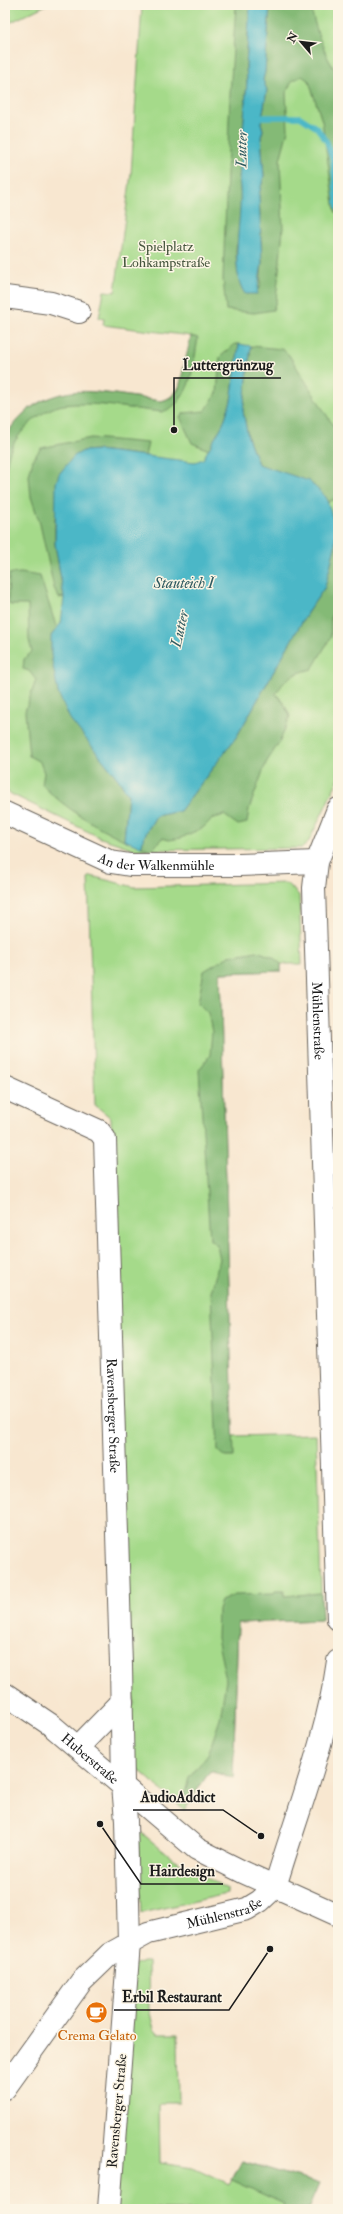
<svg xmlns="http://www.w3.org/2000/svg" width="343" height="2214" font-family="'IM FELL Double Pica',serif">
<rect width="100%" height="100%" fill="#fcf5e5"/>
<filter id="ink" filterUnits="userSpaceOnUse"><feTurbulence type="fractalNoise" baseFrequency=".025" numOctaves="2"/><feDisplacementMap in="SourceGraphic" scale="8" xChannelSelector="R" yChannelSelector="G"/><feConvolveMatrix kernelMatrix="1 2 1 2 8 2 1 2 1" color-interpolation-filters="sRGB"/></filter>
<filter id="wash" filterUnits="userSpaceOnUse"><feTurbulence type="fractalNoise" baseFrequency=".012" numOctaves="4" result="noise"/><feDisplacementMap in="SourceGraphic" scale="16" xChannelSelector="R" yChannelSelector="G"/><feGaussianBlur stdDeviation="0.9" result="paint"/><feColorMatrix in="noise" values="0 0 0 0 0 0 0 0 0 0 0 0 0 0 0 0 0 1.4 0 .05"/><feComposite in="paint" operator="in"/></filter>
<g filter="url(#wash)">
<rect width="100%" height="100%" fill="#f8e7d0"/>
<g fill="#a5da8a" stroke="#607b53">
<polygon points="5,5 46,5 5,25"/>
<path d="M142,5H338V780L308,843L302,848L137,850L101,838L5,791V438C10,431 15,422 21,416C59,378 115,395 161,401C187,395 186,358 191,336L103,325L104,319L99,318L104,291L115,292L131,174Z"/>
<polygon points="91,876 134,887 286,883 299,895 302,964 281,964 281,971 220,973 233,1436 316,1434 322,1620 238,1623 233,1778 210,1771 184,1810 130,1762 130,1705 134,1705 133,1670 126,1668 111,1118 95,1105 88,878"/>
<polygon points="137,1829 173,1859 227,1889 227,1894 141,1913"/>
<polygon points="143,1962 148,1962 149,2009 154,2029 158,2034 178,2034 179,2103 159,2103 160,2163 193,2168 229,2185 242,2161 320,2184 309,2209 114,2209 131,1967"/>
</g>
<g fill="#84ba76" stroke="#506b49">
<path d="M236,5H250L246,66L247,81L239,180C242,197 241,220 239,237C239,241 236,245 236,249C236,263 238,276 242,289L260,288L262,263L259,195L264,176L261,137L263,130L261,123L267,90L263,80L265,72L270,5H310C316,29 323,54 338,75V215L335,211L322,121L309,81L302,76L292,81L286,93L288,130L280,160L283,229L276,301L273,310L254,313L226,310L223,279L230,94Z"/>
<path d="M191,336L198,338C193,365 192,402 162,412C129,409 96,401 63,405C44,408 20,429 12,447C7,456 6,469 5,480C5,470 2,445 6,437C17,412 46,395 72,392C93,389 138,398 161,401C170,399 175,396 179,388Z"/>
<polygon points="235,344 239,344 231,401 223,424 209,450 192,443 180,417 184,413 205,411 217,393 220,357"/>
<polygon points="251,346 282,349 289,355 338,433 338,498 328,502 326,497 258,464 248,437 243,411"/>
<polygon points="91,438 148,443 145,456 98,450 83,451 55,518 55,544 64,597 59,598 54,588 40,524 31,497 29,476 33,459 41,448"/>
<path d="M336,528H338V604L331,616V637L312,669C293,674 286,677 276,694L283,702L290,716L280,741L266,763L249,809L247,823L238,825L224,815L212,819L204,827L181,838L169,840L162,838L152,850L141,847L146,833L156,816L180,811L237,736L307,613L325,587L335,547Z"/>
<path d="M21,573L40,576L57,629L51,636L93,747L118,779L128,795L124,840C93,825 66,809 42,785L44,773L40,762L29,756L25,711L36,680L29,671L23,669L24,659L32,652L29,640L28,605H10L8,600L9,574Z"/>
<polygon points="257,951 273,957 281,964 281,971 220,973 234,1457 225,1457 218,1451 211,1292 220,1259 217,1245 210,1240 199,1070 210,1055 212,1032 208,1013 198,1003 204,971 229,956"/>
<polygon points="275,1591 284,1591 284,1596 321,1593 322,1620 238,1623 233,1778 210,1771 190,1801 184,1795 189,1778 208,1754 220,1719 226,1680 217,1638 218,1609 221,1601 235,1595 274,1594"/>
<polygon points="242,2161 320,2184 309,2209 282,2209 284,2204 232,2180"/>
</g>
<g fill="#4bb7c7" stroke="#346a72">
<path d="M250,5H270L265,72L263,80L267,90L261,123L263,130L261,137L264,176L259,195L262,263L257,294H245C227,269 245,213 239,180L247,81L246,66Z"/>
<polygon points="239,344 251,346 243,411 248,437 258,464 309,481 326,497 336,528 335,547 325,587 307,613 237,736 180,811 156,816 146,833 141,847 124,840 128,795 118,779 70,719 58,693 51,655 51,636 61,623 64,597 55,544 56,483 59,474 74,456 83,451 98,450 195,462 203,459 223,424 231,401"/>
</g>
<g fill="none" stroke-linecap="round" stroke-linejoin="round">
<polyline stroke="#4bb7c7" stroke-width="5.5" points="255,117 300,117 317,128 327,142 333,161 338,208"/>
</g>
</g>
<g filter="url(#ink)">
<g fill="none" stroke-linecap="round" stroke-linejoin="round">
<defs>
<g id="minor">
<polyline points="5,297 51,303 79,312"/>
<path id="s1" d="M338,809L317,862L314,888L338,1619"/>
<path id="s2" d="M5,813L111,862L130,865H239L317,862"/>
<path id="s3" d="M5,1088L99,1131L105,1139L121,1665L123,1785L126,1821L129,1943L109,2209"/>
<path id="s4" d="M5,1694L51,1725L197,1849L243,1872L338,1915"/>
<polyline points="78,1747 122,1702"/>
<path id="s5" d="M5,2088L81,1982L110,1954L148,1933L247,1909L260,1901L275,1887C297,1813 327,1739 338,1661"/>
</g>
</defs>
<use href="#minor" stroke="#69635b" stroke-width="24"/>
<use href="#minor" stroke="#fff" stroke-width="22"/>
</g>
</g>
<defs>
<symbol id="cafe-disc" viewBox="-11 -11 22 22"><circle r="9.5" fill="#e8710a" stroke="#fcf5e5"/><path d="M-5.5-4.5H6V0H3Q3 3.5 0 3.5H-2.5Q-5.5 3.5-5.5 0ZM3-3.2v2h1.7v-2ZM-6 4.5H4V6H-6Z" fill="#fff"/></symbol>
</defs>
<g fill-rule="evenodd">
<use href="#cafe-disc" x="84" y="2000" width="25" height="25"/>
</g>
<g text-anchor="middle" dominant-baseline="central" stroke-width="3" stroke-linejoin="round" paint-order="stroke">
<g font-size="14" fill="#45553d" stroke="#fcf5e5">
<text x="166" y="246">Spielplatz<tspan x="166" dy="16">Lohkampstraße</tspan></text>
</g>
<g font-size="14" fill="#1c1c1c" stroke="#fcf5e5">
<text stroke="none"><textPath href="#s2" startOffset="162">An der Walkenmühle</textPath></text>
<text stroke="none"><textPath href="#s1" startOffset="216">Mühlenstraße</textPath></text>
<text stroke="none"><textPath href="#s3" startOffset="390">Ravensberger Straße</textPath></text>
<text stroke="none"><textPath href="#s4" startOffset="107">Huberstraße</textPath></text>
<text stroke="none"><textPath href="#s5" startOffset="293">Mühlenstraße</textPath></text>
<text transform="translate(117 2111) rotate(-85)">Ravensberger Straße</text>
</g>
<g font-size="14" fill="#c56008" stroke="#fcf5e5">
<text x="97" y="2035">Crema Gelato</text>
</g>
<g font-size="15" font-style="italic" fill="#2f5a60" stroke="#fcf5e5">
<text transform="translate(242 149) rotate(-89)">Lutter</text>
<text x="184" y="583">Stauteich I</text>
<text transform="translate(180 629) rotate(-77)">Lutter</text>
</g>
</g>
<path fill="none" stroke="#1c1c1c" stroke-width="1.5" d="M174 430L174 378H281M261 1836L223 1810H133M100 1824L141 1884H223M270 1949L229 2010H114"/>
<g fill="#1c1c1c" stroke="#fcf5e5" stroke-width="1.5">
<circle cx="174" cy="430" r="4"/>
<circle cx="261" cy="1836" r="4"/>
<circle cx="100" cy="1824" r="4"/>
<circle cx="270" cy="1949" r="4"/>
</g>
<g font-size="15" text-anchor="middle" font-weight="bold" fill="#1c1c1c" stroke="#fcf5e5" stroke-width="3" stroke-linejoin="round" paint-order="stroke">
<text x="228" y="370">Luttergrünzug</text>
<text x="178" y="1802">AudioAddict</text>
<text x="182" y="1876">Hairdesign</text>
<text x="172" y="2002">Erbil Restaurant</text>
</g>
<rect width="343" height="2214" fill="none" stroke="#fcf5e5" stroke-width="20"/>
<g transform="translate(301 42) rotate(298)" stroke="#fcf5e5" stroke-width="3" paint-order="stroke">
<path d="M0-3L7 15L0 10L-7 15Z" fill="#1c1c1c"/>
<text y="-6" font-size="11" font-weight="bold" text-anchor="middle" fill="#1c1c1c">N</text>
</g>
</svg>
